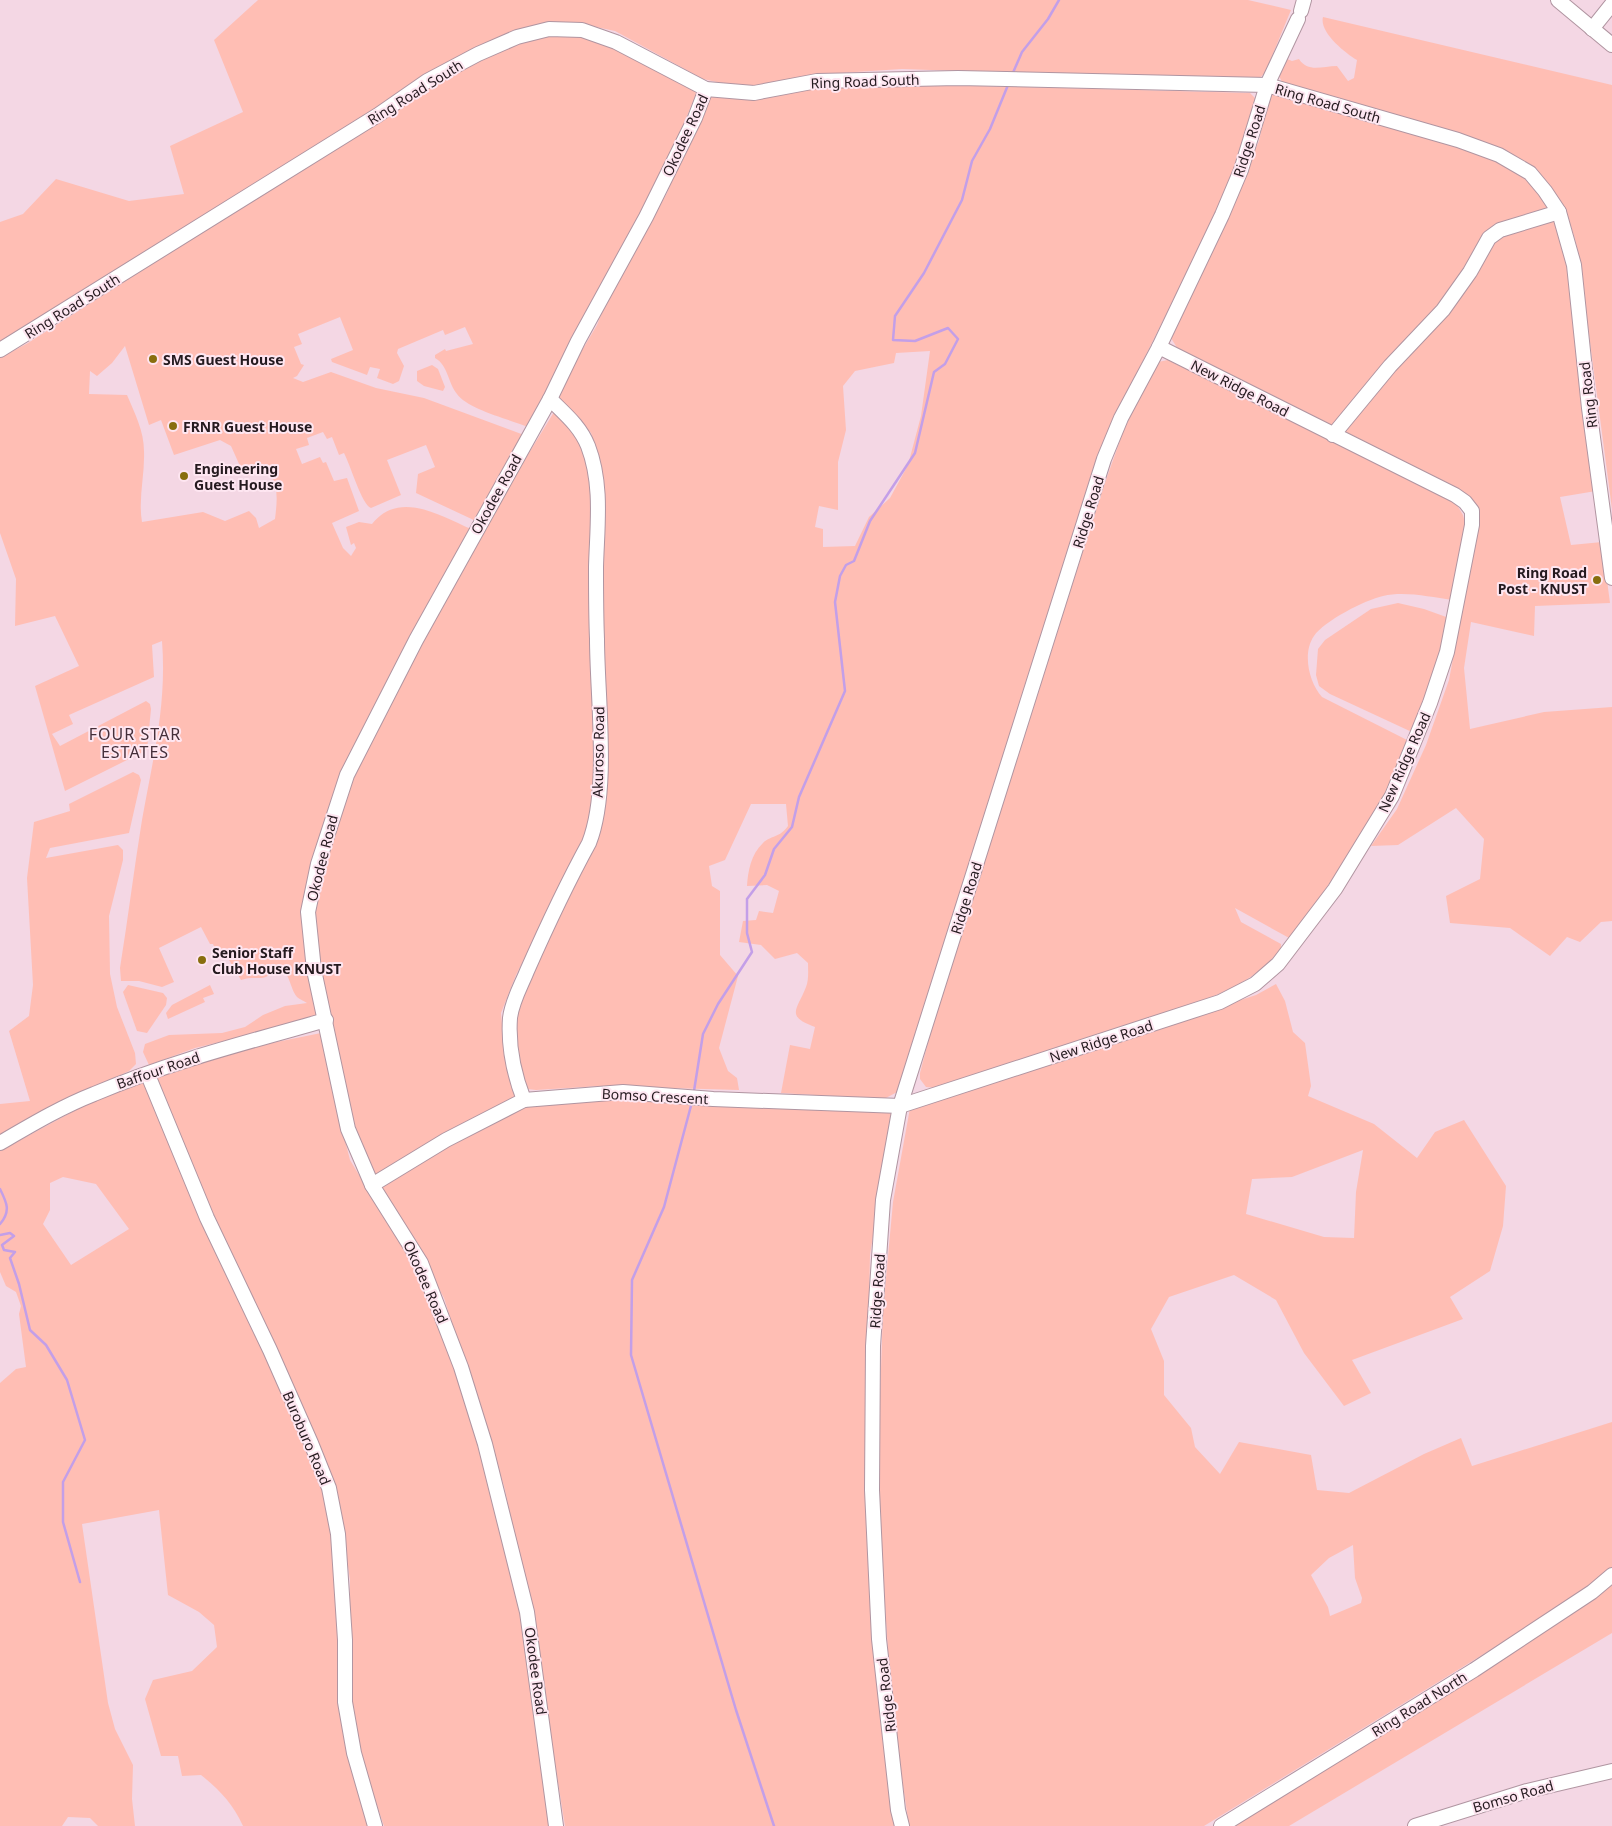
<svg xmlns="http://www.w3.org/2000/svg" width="1612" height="1826" font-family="'Noto Sans',sans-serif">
<rect width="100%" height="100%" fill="#f4d7e4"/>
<g fill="#ffbeb4" fill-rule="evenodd">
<polygon points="258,0 1248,0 1291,10 1265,73 1256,81 902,69 824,74 754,86 721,83 703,79 615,31 582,24 553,25 405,92 0,343 0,222 23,214 56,179 129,201 184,194 170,146 243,112 214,40"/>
<path d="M1323,17L1612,85V509L1578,251C1567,202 1548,176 1506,150L1283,84L1278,74L1285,58L1292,61L1299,59C1308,73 1322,66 1337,66L1348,81L1354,78L1357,60C1345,53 1319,32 1323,17Z"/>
<path d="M568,34L606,42L695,90L696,94L673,151L528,427C511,420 467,409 457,394C448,383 448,365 435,358V355L445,349L446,351L473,344L465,327L445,335L443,330L398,349L397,353L404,366L399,381L393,384L377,378L380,369L370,367L367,375L332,362L331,359L353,350L340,317L298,334L302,344L294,347L301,364L304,365L297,376L293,378L303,382L331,372L376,388L424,398L524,435L478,522L416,493L418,474L435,467L426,445L387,460L401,495L371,508C362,505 350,464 344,453L339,455L332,437L327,439L323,432L307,438L309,445L296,449L302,464L320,457L323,463L326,462L334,481L347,478L359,511L332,523L343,548L351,556L356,548L354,543L351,545L346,527L359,522L372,524C399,490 439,515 471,529L348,766L310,878L319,1018L195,1048L149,1065L143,1052L145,1044L169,1035L222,1033L245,1027L263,1015L285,1006L307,1003C304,1001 299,999 297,997C289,987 291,972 277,967C263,985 259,974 241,980L226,955L219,958L213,944H210L201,927L159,948L174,982L162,987L139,981H121L120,968C128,918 134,869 142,820C153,758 167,705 162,641L152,645L154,677L69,715L73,724L52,734L60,746L146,701L150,704L151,709L147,750L65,791L35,686L79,666L55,616L15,626L16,579L0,533V358L28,343L435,83C478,60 519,36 568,34ZM125,346L149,425L161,420L174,455L220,440L231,446L244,475L252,476L260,467C281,476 277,501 275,519L259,528L256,518L249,511L225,521L203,512L142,522C138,498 145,475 144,451C144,431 135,414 127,395L89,394L90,371L97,376L112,363Z"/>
<path d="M868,83L1250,93L1256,99L1239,167L1133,381L901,1090L884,1099L781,1093L790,1045L810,1049L815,1027C785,1016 797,1010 806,987C809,980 808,970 808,963L797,953L775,959L761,945L739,942L743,921L756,920L759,911L773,913L779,891L767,885L747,886C748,871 751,854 763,843C771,835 780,838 788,826L786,804H751L725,860L709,866L712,886L720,891V955L738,976L719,1048L728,1071L737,1078L739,1090L600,1086L536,1090L527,1089C515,1059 512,1025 521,994L590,848L603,649L601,463L591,433L574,414L558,402V391L597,325L606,302L667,193L706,96ZM930,351L921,416L908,465L890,498L869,517L855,546L823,547V529L815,527L819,506L838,510V462L846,430L843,386L855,371L894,363L896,353Z"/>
<polygon points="1271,93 1494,157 1536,187 1549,206 1562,239 1567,260 1596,491 1560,497 1571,545 1602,542 1610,603 1535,606 1534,636 1471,622 1464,668 1470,729 1544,712 1612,707 1612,921 1601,922 1580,942 1567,937 1550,956 1510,928 1450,923 1446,896 1480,879 1484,839 1456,808 1398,845 1371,846 1397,809 1426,745 1449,680 1479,519 1474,501 1335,427 1179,351 1171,338 1259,141 1268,97"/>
<path d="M1168,360L1454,500L1463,515L1466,527L1452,600C1430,597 1405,591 1383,596C1365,600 1324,621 1314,636C1302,653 1309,683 1322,697L1409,741L1378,813L1291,939L1235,908L1241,922L1281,944V948C1259,978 1227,992 1192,1004L939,1088L926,1087L920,1079V1073L931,1031L1101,494L1123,432L1154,365L1158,362Z"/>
<polygon points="432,365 438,369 445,387 443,391 424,386 417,381 417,371"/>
<polygon points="554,412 581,440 591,474 596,783 589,831 516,975 501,1013 505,1059 519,1097 386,1171 374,1175 355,1135 319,961 315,913 326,855 349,787 389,707 485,525"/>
<polygon points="1398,603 1424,609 1449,618 1444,648 1414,733 1330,694 1319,686 1316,675 1318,649 1325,640 1371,609"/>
<polygon points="133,772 139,775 141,780 129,833 50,848 46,858 118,845 123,850 123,860 109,916 110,974 117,1007 135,1053 136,1064 129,1071 87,1091 0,1139 0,1104 30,1101 9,1031 29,1016 33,985 27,878 34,822 70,811 69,804"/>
<path d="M1276,984L1285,1001L1293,1032L1305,1043L1311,1086L1308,1096L1374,1124L1417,1158L1435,1132L1464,1120L1506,1186L1503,1226L1490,1271L1450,1297L1463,1319L1352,1360L1371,1393L1344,1406L1304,1353L1276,1300L1234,1275L1169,1297L1151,1329L1164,1361V1395L1191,1428L1195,1447L1220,1474L1239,1442L1311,1455L1317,1490L1349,1493L1424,1454L1461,1438L1472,1466L1612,1422V1569L1575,1598L1204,1826H909L892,1711L881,1546L878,1454L883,1311L893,1202L910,1108L1256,995ZM1363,1150L1356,1192L1354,1238L1324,1237L1246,1214L1252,1179L1292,1177ZM1353,1545L1355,1578L1362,1598L1361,1603L1330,1616L1328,1607L1311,1575L1329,1558Z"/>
<polygon points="128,985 163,993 167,998 166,1005 147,1033 137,1031 123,992"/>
<polygon points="210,985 214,994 203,998 205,1002 168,1019 166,1013 172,1005"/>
<polygon points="321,1033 329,1065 334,1097 350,1160 421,1278 453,1363 493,1496 525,1634 551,1826 384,1826 366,1774 348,1708 350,1580 340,1512 157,1081 158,1075 257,1046"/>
<path d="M140,1081L144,1082L280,1381L323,1483L339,1571L340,1703L369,1826H243C233,1804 220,1790 201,1775L182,1776L178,1756H161L145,1699L153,1680L192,1671L217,1647L214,1625L199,1612L168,1595L159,1510L82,1524L108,1703L115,1729L133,1765L132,1799L135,1826H98L90,1818L68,1817L62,1826H0V1383L16,1369L26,1367L19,1314L21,1306L16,1292L6,1286L0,1272V1151L85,1105ZM63,1177L96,1184L129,1229L71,1265L43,1224L50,1210V1183Z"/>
<polygon points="565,1098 648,1098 885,1109 895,1118 886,1153 870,1255 865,1500 873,1629 898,1826 565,1826 528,1595 504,1486 444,1298 405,1225 383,1193 382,1187 478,1127 531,1104"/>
<polygon points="1612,1585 1612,1633 1289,1826 1227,1826 1592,1601"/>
</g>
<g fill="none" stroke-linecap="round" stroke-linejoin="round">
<g stroke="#c39fe8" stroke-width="2.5">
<polyline points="1012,75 1022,52 1048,19 1059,0"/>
<polyline points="694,1091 703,1034 718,1004 752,952 747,933 747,899 765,875 774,849 792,827 799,797 845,691 835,602 840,576 846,565 854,561 870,521 915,453 934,372 945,364 958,339 948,328 915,341 893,340 895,316 924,273 962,200 972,161 990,129 1008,85"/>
<polyline points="692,1102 664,1207 632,1280 631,1355 736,1710 774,1826"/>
<path d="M0,1189C7,1203 11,1211 0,1224"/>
<polyline points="0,1235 10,1233 14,1236 2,1245 4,1250 15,1252 10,1258 19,1284 30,1330 46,1345 67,1380 85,1440 63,1482 63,1522 80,1582"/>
</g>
<defs>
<g id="minor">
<polyline points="1558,0 1612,45"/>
<polyline points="1301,11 1304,0"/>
<polyline points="1592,29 1612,4"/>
<polyline points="0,350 378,115 427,81 478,54 517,37 549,29 582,30 616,42 706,89 754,93 817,81 958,78 1267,85 1458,140 1499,155 1530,173 1545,191 1559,212 1574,265 1589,408 1612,578"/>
<polyline points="1333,435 1390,366 1443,310 1470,272 1489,238 1500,230 1559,212"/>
<polyline points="148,1075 207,1218 270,1350 311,1443 329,1488 338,1534 345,1640 345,1702 354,1753 375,1826"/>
<path d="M524,1100C513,1072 508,1047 510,1018C512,1001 521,986 527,971C546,928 566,885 589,843C610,790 597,697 597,639C596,615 596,591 596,567C597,527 603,485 588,446C580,426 565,414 550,399"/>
<path d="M0,1143C31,1125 61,1107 94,1094C169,1062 248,1042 326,1020"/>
<polyline points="372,1185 446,1140 524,1100 623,1092 713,1099 900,1106 1220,1002 1255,984 1278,964 1335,889 1392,796 1430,703 1447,652 1472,525 1472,511 1465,502 1455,495 1159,347"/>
<polyline points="556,1826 527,1612 485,1444 461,1367 421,1263 372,1185 348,1129 314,970 308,912 318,864 347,775 416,640 550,399 578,341 646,217 695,118 706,89"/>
<polyline points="902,1826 898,1810 879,1639 872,1490 873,1346 883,1200 900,1106 1104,459 1121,418 1159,347 1222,215 1241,170 1267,85 1298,19"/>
<polyline points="1221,1826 1474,1670 1592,1592 1612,1575"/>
<polyline points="1415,1826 1527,1791 1612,1771"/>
</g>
</defs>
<use href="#minor" stroke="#b095a1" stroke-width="16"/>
<use href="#minor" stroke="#fff" stroke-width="14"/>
</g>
<g fill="#886e0e" stroke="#fee6f1" stroke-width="2">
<circle cx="153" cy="359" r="5"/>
<circle cx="173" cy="426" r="5"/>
<circle cx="184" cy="476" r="5"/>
<circle cx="1597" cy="580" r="5"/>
<circle cx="202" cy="960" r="5"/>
</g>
<g text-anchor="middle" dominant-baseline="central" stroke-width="4" stroke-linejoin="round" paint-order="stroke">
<g font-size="14" fill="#251a1f" stroke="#fee6f1">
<text transform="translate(865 81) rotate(-2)">Ring Road South</text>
<text transform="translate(415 92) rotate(-32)">Ring Road South</text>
<text transform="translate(1328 103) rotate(16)">Ring Road South</text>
<text transform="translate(685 135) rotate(-65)">Okodee Road</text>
<text transform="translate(1249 141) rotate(-72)">Ridge Road</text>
<text transform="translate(72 306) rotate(-32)">Ring Road South</text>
<text transform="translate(1240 388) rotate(27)">New Ridge Road</text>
<text transform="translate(1588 395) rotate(-97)">Ring Road</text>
<text transform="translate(496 494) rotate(-61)">Okodee Road</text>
<text transform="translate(1088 512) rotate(-73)">Ridge Road</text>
<text transform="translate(598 752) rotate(-89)">Akuroso Road</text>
<text transform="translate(1404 762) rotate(-66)">New Ridge Road</text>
<text transform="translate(322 858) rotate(-76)">Okodee Road</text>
<text transform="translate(966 898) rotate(-73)">Ridge Road</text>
<text transform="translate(1101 1041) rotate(-18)">New Ridge Road</text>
<text transform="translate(158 1070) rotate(-19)">Baffour Road</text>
<text transform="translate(655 1096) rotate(3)">Bomso Crescent</text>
<text transform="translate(426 1282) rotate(66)">Okodee Road</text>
<text transform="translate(877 1291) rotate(-86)">Ridge Road</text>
<text transform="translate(307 1438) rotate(67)">Buroburo Road</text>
<text transform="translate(536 1671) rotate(82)">Okodee Road</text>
<text transform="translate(886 1695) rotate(-97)">Ridge Road</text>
<text transform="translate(1419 1704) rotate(-32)">Ring Road North</text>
<text transform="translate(1513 1796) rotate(-16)">Bomso Road</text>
</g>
<g font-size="14" font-weight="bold" fill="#251a1f" stroke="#fee6f1" text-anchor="start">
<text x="163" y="359">SMS Guest House</text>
<text x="183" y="426">FRNR Guest House</text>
<text x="194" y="468">Engineering<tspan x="194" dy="16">Guest House</tspan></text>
<text x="1587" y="572" text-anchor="end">Ring Road<tspan x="1587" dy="16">Post - KNUST</tspan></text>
<text x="212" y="952">Senior Staff<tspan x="212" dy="16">Club House KNUST</tspan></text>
</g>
<g font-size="16" letter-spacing="1" fill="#452f3a" stroke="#fee6f1">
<text x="135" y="734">FOUR STAR<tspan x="135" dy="18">ESTATES</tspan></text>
</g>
</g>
</svg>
